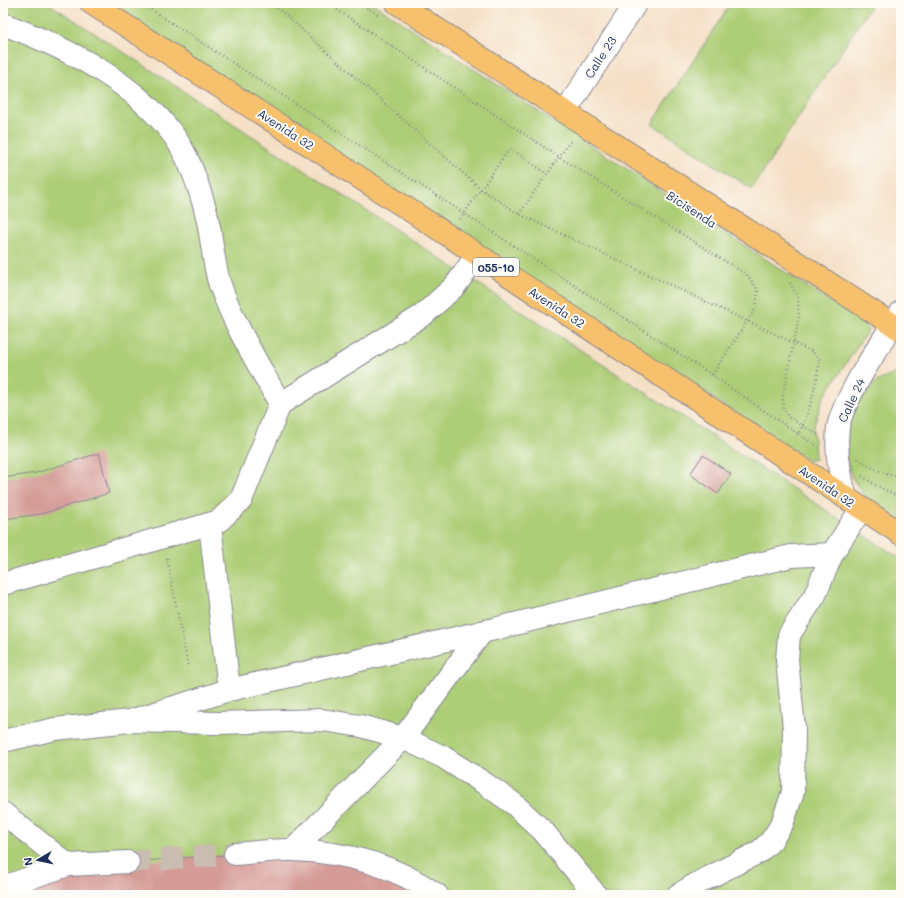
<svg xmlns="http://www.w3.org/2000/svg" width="904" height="898" font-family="Mali,sans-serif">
<rect width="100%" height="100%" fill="#fdfcf7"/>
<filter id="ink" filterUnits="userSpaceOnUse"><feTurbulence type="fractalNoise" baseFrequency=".025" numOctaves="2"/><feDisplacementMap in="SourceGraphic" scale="8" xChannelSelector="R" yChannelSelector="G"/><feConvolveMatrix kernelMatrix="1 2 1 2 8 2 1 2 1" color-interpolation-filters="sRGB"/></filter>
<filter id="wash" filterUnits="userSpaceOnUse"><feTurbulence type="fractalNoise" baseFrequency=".012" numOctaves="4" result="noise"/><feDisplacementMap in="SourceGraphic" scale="16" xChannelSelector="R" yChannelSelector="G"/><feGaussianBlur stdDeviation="0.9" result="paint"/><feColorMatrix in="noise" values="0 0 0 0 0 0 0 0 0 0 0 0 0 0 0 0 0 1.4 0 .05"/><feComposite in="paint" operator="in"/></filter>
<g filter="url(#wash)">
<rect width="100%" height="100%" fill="#f5dfc5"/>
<g fill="#adce77" stroke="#647e6a">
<polygon points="3,3 48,3 901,559 901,895 3,895"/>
<polygon points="106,3 372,3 865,324 868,330 823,398 813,428 815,459 809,461"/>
<polygon points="731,3 872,4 752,189 652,124"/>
<polygon points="901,371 901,521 866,498 851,476 846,456 849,415 859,399 876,382"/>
</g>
<g id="blocks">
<g fill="#d59b97">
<polygon points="99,453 109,493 41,514 3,519 3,478 36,473"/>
<polygon points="703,455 731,474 718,494 690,474"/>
<polygon points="293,850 348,856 436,895 3,895 3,887 128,862"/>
</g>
</g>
</g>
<g filter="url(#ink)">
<use href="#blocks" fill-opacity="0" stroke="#888792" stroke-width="1"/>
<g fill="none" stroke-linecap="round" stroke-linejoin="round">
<polyline stroke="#c9bcb0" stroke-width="22" stroke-dasharray="22 11" stroke-linecap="butt" points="128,862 235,854"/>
<defs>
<g id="minor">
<path d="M3,24C62,46 126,77 167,127C186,149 196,178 204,205C212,231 212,260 220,285C235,327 259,365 280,404"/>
<polyline points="565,112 636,3"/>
<path d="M846,498C840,476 835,451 838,428C842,400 884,338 901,312"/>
<polyline points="210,524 229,690"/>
<polyline points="3,584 219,521 241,500 280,404 423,315 455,286 477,255"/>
<polyline points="130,721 229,690 482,632 791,556 832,554"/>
<polyline points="3,741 55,729 130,721 217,723 322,720 361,726 403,738 443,757 484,783 514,804 543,831 596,895"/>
<polyline points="3,813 68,865"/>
<polyline points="293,850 403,738 482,632"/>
<path d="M235,854C254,853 274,849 293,850C344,852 395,865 437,895"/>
<polyline points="3,887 68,865 128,862"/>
<polyline points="678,895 698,883 759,852 771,841 782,824 793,792 794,728 787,660 789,635 815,595 832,554 861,509"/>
</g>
<g id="highway">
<polyline points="91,3 434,226 901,534"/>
<polyline points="397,3 901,330"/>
</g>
</defs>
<use href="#minor" stroke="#888792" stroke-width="24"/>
<use href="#highway" stroke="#888792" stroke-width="24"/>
<g stroke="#888792" stroke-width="2.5" stroke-dasharray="1 3" stroke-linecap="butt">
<path d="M141,3L712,375L798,434C809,416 817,381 820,360L813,352L519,214L481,189L272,3"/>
<polyline points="327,3 559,157 747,275 758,290 756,308 712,375"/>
<polyline points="360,3 380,16"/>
<polyline points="519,214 571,140"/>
<polyline points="460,219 510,148 547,174"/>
<polyline points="790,283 798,298 799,317 783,395 783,407 788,417 818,435"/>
<polyline points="798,434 818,446"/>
<path d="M858,459C872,467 884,476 901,476"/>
<polyline points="862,476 875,485 901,498"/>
<polyline points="167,558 188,667"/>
</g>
<use href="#minor" stroke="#fff" stroke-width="22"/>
<use href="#highway" stroke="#f7c06c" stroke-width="22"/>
</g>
</g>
<g text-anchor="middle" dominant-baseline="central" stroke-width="4" stroke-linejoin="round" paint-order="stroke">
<rect fill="#fdfcf7" stroke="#5f6c8c" stroke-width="1" x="473" y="258" width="46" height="18" rx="3"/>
<g font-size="11" font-weight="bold" fill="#1b2f5e">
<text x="496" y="267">055-10</text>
</g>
<g font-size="12" fill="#1b2f5e" stroke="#fdfcf7">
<text transform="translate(600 57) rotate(-57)">Calle 23</text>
<text transform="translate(286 129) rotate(33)">Avenida 32</text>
<text transform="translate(692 209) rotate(33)">Bicisenda</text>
<text transform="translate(557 307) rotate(33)">Avenida 32</text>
<text transform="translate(851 400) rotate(-65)">Calle 24</text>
<text transform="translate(827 486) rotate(34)">Avenida 32</text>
</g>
</g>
<rect width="904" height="898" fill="none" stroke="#fdfcf7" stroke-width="16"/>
<g transform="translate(38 860) rotate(261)" stroke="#fdfcf7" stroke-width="3" paint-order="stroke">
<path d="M0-3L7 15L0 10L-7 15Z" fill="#1b2f5e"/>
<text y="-6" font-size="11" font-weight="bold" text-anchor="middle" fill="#1b2f5e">N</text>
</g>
</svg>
